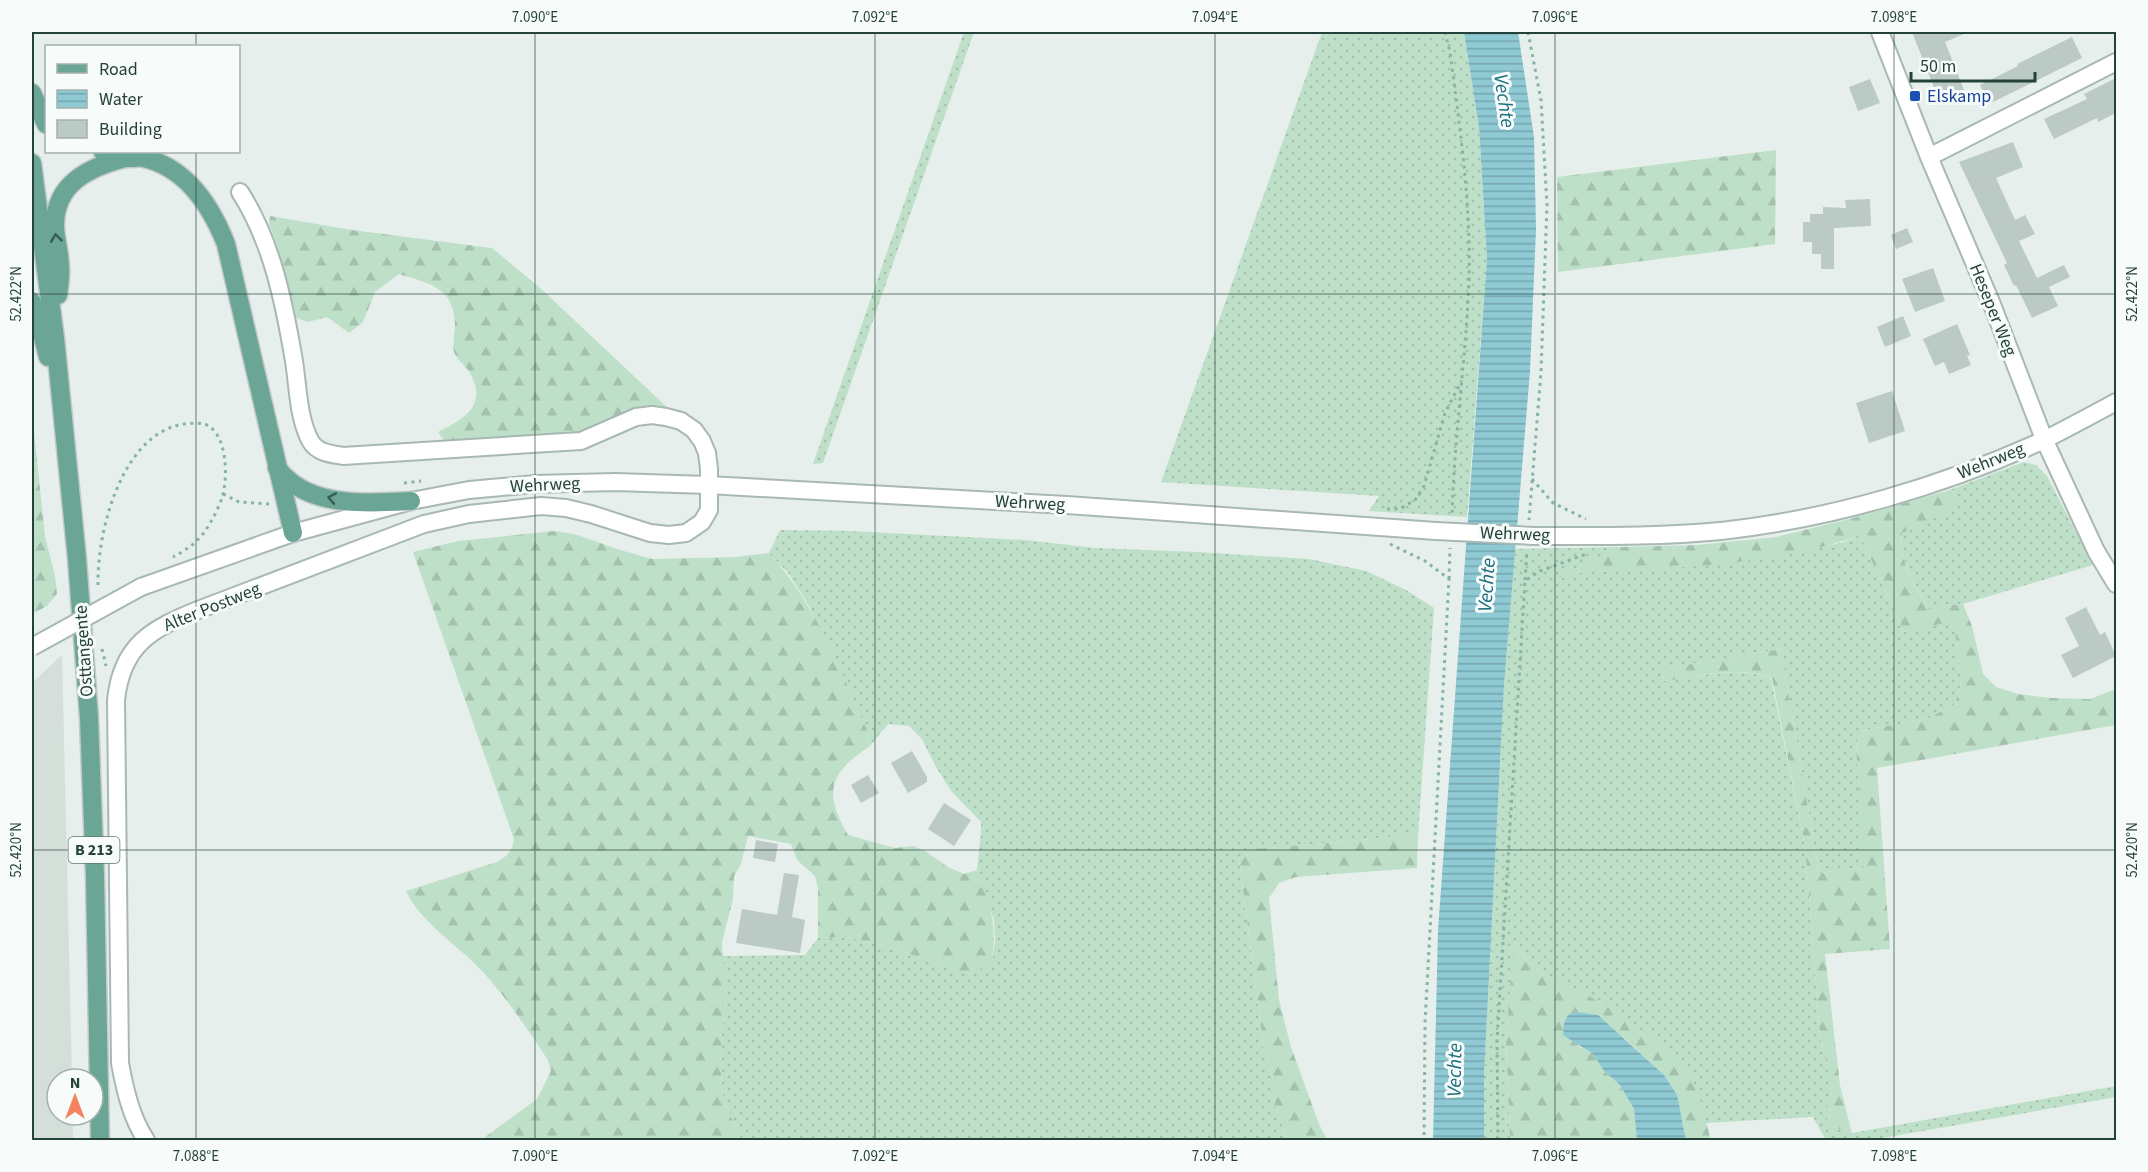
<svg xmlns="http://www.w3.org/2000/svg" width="2148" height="1172" font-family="'Source Sans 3',sans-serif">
<defs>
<pattern id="grass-dots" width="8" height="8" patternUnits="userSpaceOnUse" patternTransform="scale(1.5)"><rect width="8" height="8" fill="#bfe0c8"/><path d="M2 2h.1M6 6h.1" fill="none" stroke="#a4c1ad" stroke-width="1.8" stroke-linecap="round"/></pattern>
<pattern id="forest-firs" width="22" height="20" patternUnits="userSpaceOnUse" patternTransform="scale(1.5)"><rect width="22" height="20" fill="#bfe0c8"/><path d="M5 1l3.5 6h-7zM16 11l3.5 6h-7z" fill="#a4c1ad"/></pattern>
<pattern id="water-rules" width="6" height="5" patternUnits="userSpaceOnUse" patternTransform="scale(1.5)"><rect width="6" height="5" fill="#8ec9d4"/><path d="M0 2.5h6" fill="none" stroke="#74a5ad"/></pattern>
</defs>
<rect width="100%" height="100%" fill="#e6efeb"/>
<polygon fill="#d4dfda" points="62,655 72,1079 57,1079 57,1115 73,1115 73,1140 32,1140 32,683"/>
<g fill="url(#grass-dots)">
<polygon points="964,32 974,32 823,463 813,464"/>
<polygon points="1322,32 1464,32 1479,127 1487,259 1467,517 1369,511 1379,496 1161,482"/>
<path d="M2024,462L2036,465L2047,476L2093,565L1963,604L1944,606L1930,611C1917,588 1898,562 1902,533L1920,524L1958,497L1950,490Z"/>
<polygon points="780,530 851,531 1025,540 1095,548 1197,552 1309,559 1366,571 1406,590 1434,608 1418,835 1257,849 1239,859 1264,1051 1274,1081 1275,1107 1288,1140 742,1140 735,1127 722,1093 721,1041 726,999 722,956 805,955 818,938 847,937 882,945 933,962 944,968 992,962 995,942 994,920 977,870 981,832 981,822 952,792 936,767 922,739 909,726 888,724 870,746 868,732 808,604 788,573 769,553"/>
<path d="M1860,535L1904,632L1949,621L1955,632L1961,683L1955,704L1927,719L1864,730L1856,743L1864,868L1819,873L1781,649L1662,669L1664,681C1700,676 1736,666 1771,678L1805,845L1820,1037L1831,1081L1832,1104L1829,1125L1852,1133L2116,1086V1097L1871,1140H1826L1813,1117L1706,1123L1700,1100L1608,1006L1542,973L1527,960L1515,941L1506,1040L1510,1140H1484V1075L1504,685L1515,549L1620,547L1562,576L1583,572L1774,556L1841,543Z"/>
</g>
<g fill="url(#forest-firs)">
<polygon points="1776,150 1775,244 1558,272 1557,177"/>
<path d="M270,216L352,230L492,248L539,287L669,409L649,408L582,436L446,443L438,432C467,418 489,403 468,370C464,365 456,358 454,352C452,344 455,332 455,324C454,287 428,283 399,274L375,292L363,322L349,333L327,317L308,322L294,317L276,242L269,224Z"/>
<polygon points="32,412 45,537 55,576 57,594 47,606 32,614"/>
<path d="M1950,490L1958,497L1956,508L1902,533C1898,562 1916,588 1930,611L1944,606L1963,604L1972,626L1983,674L1996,687L2018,694L2051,698L2090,699L2116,689V725L1877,768L1890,949L1825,954L1840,1085L1852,1134L1829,1125L1823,1110L1832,1103L1831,1081L1820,1037L1805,845L1772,678C1737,665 1699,676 1664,681L1662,669L1781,649L1819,873L1863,868L1856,743L1864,730L1927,719L1955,704L1961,683L1955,632L1949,622L1904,632L1860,535C1817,552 1757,560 1710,565C1660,570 1608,566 1558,577L1620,547L1697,545L1776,537L1853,518Z"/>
<path d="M555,531L578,535L617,549L652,559L736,557L769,553C816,604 840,670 868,732L870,746C829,773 823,792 848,835L895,848L913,846L925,851L948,867L964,874L977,870C991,905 997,924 992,962L981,969L965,972L944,968L933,962L882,945L847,937L818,938V888L815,876L797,860L791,844L748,836L741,864L734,876L733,899L722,942L726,999L721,1041L722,1093L735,1127L742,1140H481L537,1099L551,1071L548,1060C527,1029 507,998 482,971C458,945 420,922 406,891L497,862C508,855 512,852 514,839L413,552L458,541Z"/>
<polygon points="1418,835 1417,868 1296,877 1279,883 1269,898 1279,1000 1291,1047 1319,1124 1327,1140 1288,1140 1275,1107 1274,1081 1264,1051 1239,859 1256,849"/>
<polygon points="1514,940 1527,960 1542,973 1608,1006 1662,1045 1688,1072 1700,1100 1711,1140 1686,1140 1683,1123 1664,1075 1622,1036 1577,1045 1593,1054 1604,1071 1620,1085 1634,1109 1637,1140 1510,1140 1506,1040"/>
</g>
<g fill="url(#water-rules)">
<polygon points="1464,32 1518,32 1534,137 1536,229 1530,371 1504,685 1484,1075 1484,1140 1433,1140 1438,930 1487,259 1479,127"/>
<polygon points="1576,1012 1598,1015 1664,1075 1677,1095 1686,1140 1637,1140 1634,1109 1620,1085 1604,1071 1593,1054 1563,1035 1564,1023 1568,1015"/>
</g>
<g fill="#bbcac4">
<polygon points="1912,32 1969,32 1945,42 1966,95 1941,105"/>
<polygon points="2072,37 2082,58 1989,104 1980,85 2018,66 2017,64"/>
<polygon points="2116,78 2116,113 2098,122 2097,118 2054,139 2044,119 2087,99 2084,94"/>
<polygon points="1870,79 1880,103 1858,111 1849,87"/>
<polygon points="2013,142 2023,167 1996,178 2015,220 2025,215 2035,234 2019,241 2037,278 2064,265 2070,277 2049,287 2058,306 2032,318 2016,285 2014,286 2004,265 2007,263 1959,162"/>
<polygon points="1870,199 1871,226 1834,228 1834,269 1821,269 1821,254 1812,254 1812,242 1803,242 1803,222 1810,222 1810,214 1823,214 1823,207 1846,208 1845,200"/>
<polygon points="1907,228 1913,242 1896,249 1891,235"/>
<polygon points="1933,268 1945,301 1915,312 1902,279"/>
<polygon points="1903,316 1911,336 1885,347 1877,327"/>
<polygon points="1957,324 1970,355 1967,356 1971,365 1949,374 1944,362 1935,366 1923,339"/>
<polygon points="1892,391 1905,431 1869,443 1856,403"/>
<polygon points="2086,607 2100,635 2105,632 2116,656 2073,678 2061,655 2079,646 2065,618"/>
<polygon points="912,751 927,777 927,782 908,793 891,763"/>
<polygon points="868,775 879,793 861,803 851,785"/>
<polygon points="944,803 971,820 954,846 928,829"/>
<polygon points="756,840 778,844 775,862 753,858"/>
<polygon points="784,873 799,875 792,917 805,920 800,953 736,943 742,909 777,915"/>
</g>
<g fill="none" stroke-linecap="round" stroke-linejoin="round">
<defs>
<g id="minor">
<polyline points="1880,32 1929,157 1991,302 2044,439 2096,551 2116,584"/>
<polyline points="1929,157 2116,62"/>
<path d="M1534,536C1596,536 1659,537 1721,531C1831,519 1943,486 2044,440C2068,428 2092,415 2116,402"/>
<polyline points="141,587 293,533 411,501 469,490 535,484 615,482 708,485 1067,505 1436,531"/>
<path d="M146,1140C131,1117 125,1090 120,1063L116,700C122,644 152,629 198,610L424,524L469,514L541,506L566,508L591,514L650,533L669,535L686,533L702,522L709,510V469L707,453L702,441L694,430L681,421L666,417L652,415L636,417L581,441L343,456C331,454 318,453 311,442C298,419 298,386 294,361C284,302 272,242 240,192"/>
</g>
<g id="major">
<polyline points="32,93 46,124"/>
<path d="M103,152C112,154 121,157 130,158C135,158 140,157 144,158C187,168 211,206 226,244L293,533"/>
<polyline points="32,163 55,338 77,559 89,718 95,877 100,1140"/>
<path d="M58,295C59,286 61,276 60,267C60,253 55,239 55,225C55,183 90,167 125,158"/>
<polyline points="32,302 37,313 48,357"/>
<path d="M277,468C281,473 286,478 291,482C322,507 374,503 411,501"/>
</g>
</defs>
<use href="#minor" stroke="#a8b8b2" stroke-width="20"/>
<use href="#major" stroke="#c2cac8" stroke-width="21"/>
<g stroke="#86b3a5" stroke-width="3" stroke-dasharray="3 4.5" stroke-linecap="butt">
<path d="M1445,32L1450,52C1460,128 1471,203 1469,280C1466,359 1454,438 1452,517"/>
<polyline points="1528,32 1541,100 1547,205 1541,372 1529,520"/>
<polyline points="1532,479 1553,503 1586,519"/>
<polyline points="404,483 421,481"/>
<polyline points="223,494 239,502 270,504"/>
<polyline points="1387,509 1400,509 1416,499 1424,486 1445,413 1461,382"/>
<polyline points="1390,544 1425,561 1449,579 1425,1023 1424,1140"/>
<polyline points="1449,579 1450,548"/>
<polyline points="1525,580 1527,550"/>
<path d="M98,585C97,534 119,446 172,427C181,424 194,422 204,424C227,431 228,475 223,494C220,506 212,521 205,531C197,543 186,550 173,557"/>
<polyline points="102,649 106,666"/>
<polyline points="1498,1140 1497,1040 1525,581 1540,571 1589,553"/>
</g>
<use href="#minor" stroke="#fff" stroke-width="16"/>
<use href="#major" stroke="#6aa596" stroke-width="18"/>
<defs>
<g id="minor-bridge">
<polyline points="1436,531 1534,536"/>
<polyline points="32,647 141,587"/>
</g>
</defs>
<use href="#minor-bridge" stroke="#a8b8b2" stroke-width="20" stroke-linecap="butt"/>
<use href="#minor-bridge" stroke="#fff" stroke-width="16"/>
</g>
<defs><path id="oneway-chevron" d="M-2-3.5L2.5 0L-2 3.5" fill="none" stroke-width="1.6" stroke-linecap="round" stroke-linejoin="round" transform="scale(1.5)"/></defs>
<g stroke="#365b51">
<use href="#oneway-chevron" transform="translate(56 238) rotate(-97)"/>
<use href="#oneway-chevron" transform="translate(332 498) rotate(-169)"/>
</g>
<path fill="none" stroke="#24423a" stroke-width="1.5" stroke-opacity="0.45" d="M196,32V46M535,32V1140M875,32V1140M1215,32V1140M1555,32V1140M1894,32V1140M196,152V1140M32,294H2116M32,850H2116"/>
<rect fill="#1a4fb4" stroke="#f7fbf9" stroke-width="2" x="1909" y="90" width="12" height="12" rx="3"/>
<g text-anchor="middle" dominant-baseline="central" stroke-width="6" stroke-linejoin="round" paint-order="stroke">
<rect fill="#f7fbf9" stroke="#637a73" stroke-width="1.5" x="68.5" y="837" width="51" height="26" rx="4.5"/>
<g font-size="16" font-weight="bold" fill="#24423a">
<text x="94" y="850">B 213</text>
</g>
<g font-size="18" fill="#164399" stroke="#f7fbf9" text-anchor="start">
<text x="1927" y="96">Elskamp</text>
</g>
<g font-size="18" fill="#24423a" stroke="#f7fbf9">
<text transform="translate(1993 310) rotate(68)">Heseper Weg</text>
<text transform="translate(1991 461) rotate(-22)">Wehrweg</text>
<text transform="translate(545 485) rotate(-3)">Wehrweg</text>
<text transform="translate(1030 503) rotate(3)">Wehrweg</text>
<text transform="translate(1515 534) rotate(2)">Wehrweg</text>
<text transform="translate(212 607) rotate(-22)">Alter Postweg</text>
<text transform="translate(84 651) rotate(-94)">Osttangente</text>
</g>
<g font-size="20" font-style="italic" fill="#1c6f80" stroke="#f7fbf9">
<text transform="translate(1504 101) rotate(82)">Vechte</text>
<text transform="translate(1487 585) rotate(-86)">Vechte</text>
<text transform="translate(1455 1070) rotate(-89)">Vechte</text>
</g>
</g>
<rect width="2148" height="1172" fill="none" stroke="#f7fbf9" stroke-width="66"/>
<rect x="45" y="45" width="195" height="108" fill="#f7fbf9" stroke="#a3b1ad" stroke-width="1.5"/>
<rect x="57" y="64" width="30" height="9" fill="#6aa596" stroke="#a3b1ad" stroke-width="1.5"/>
<text x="99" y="75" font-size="18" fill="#24423a">Road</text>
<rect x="57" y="90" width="30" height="18" fill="url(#water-rules)" stroke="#a3b1ad" stroke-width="1.5"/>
<text x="99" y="105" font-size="18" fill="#24423a">Water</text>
<rect x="57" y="120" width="30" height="18" fill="#bbcac4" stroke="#a3b1ad" stroke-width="1.5"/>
<text x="99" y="135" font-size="18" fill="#24423a">Building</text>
<g transform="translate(75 1097)"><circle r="28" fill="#f7fbf9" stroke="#a3b1ad" stroke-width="1.5"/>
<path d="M0-4.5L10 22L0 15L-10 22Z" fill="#f4845f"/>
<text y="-9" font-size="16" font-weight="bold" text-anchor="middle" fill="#24423a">N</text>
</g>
<path d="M1911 72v9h124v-9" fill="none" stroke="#24423a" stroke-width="3"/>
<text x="1920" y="72" font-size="18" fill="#24423a" stroke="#f7fbf9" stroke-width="4.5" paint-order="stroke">50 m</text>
<rect x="33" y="33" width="2082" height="1106" fill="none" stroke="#24423a" stroke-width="2"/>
<g font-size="15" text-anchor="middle" fill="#24423a">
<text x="535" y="22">7.090°E</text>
<text x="875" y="22">7.092°E</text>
<text x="1215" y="22">7.094°E</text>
<text x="1555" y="22">7.096°E</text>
<text x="1894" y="22">7.098°E</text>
<text transform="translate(16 294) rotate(-90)" y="5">52.422°N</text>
<text transform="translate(2132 294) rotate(-90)" y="5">52.422°N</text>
<text transform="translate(16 850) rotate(-90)" y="5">52.420°N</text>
<text transform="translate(2132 850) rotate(-90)" y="5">52.420°N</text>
<text x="196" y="1161">7.088°E</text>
<text x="535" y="1161">7.090°E</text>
<text x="875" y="1161">7.092°E</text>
<text x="1215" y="1161">7.094°E</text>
<text x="1555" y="1161">7.096°E</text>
<text x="1894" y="1161">7.098°E</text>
</g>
</svg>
